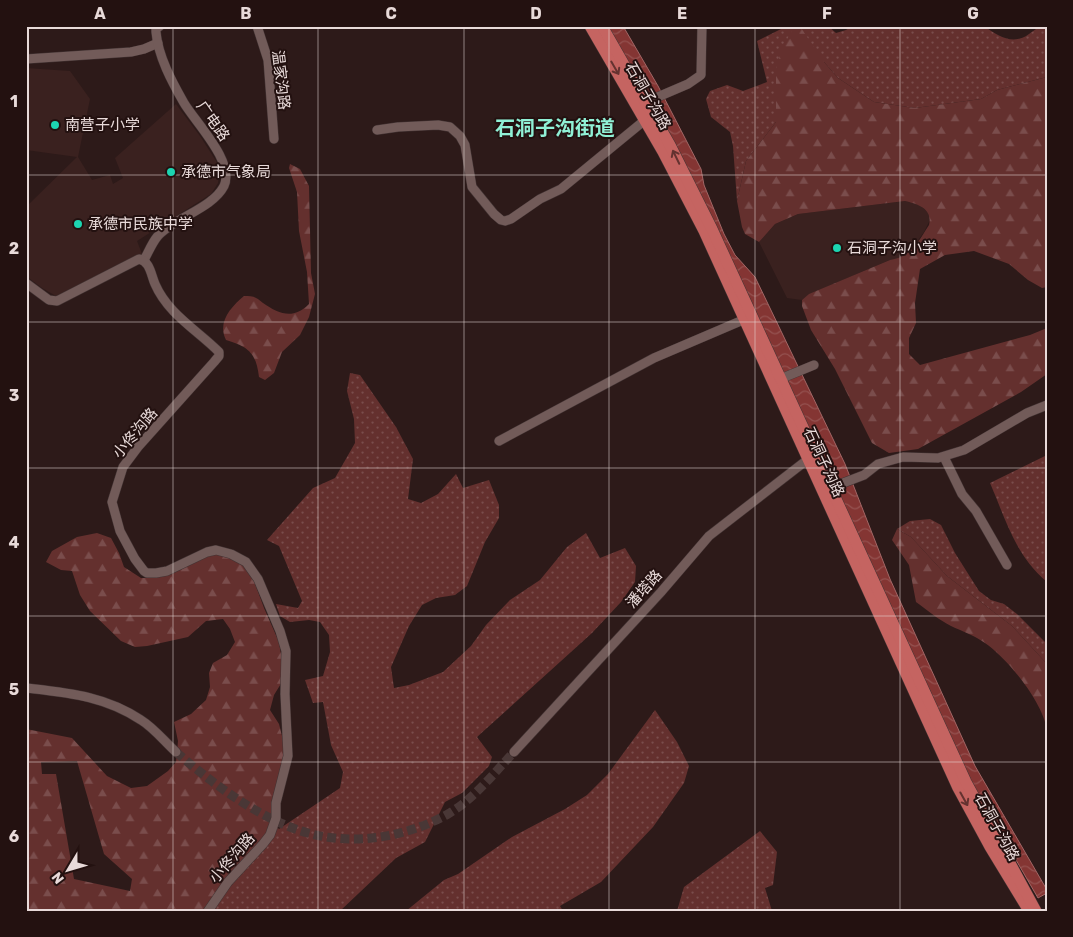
<svg xmlns="http://www.w3.org/2000/svg" width="1073" height="937" font-family="Rubik,'Noto Sans SC',sans-serif">
<defs>
<pattern id="grass-dots" width="8" height="8" patternUnits="userSpaceOnUse" patternTransform="scale(1.25)"><rect width="8" height="8" fill="#64302e"/><path d="M2 2h.1M6 6h.1" fill="none" stroke="#7a4d4c" stroke-width="1.8" stroke-linecap="round"/></pattern>
<pattern id="forest-firs" width="22" height="20" patternUnits="userSpaceOnUse" patternTransform="scale(1.25)"><rect width="22" height="20" fill="#64302e"/><path d="M5 1l3.5 6h-7zM16 11l3.5 6h-7z" fill="#7a4d4c"/></pattern>
<pattern id="water-waves" width="16" height="10" patternUnits="userSpaceOnUse" patternTransform="scale(1.25)"><rect width="16" height="10" fill="#843533"/><path d="M0 5q4-4 8 0t8 0" fill="none" stroke="#955250"/></pattern>
</defs>
<rect width="100%" height="100%" fill="#2d1a19"/>
<g fill="#3a211f">
<polygon points="26,68 70,71 90,99 78,157 92,180 110,175 113,184 123,178 115,158 176,104 200,136 218,164 220,169 218,183 211,194 137,241 142,254 64,294 56,296 42,288 26,276 26,207 77,157 26,150"/>
<polygon points="905,201 920,205 928,212 930,220 924,232 909,253 900,259 890,260 810,294 802,300 787,298 759,242 775,224 798,214"/>
</g>
<g fill="url(#grass-dots)">
<path d="M787,26H828L836,33L846,30L852,26H984C998,36 1013,46 1029,34C1036,29 1039,26 1047,26V77L997,90L981,99L915,108L874,102L838,78L824,62L777,98L776,122L746,161L737,201L733,146L730,132L711,117L706,99L710,91L727,85L743,91L767,82L757,41Z"/>
<polygon points="350,373 360,375 396,427 413,459 408,499 421,503 438,494 456,474 463,488 489,480 499,505 499,518 485,542 467,586 455,595 436,598 422,605 409,626 391,667 394,688 409,685 443,672 471,646 486,625 510,600 540,580 567,547 586,533 600,558 625,548 636,566 635,582 621,602 592,633 477,737 492,757 489,766 462,793 445,802 425,842 396,858 340,911 202,911 272,823 279,829 340,788 343,772 331,745 323,702 313,703 305,680 323,676 330,652 329,635 320,622 309,620 290,622 280,616 276,604 298,608 302,601 279,546 267,540 313,488 335,478 355,443 354,419 347,391"/>
<path d="M1047,455V582C1015,555 1006,520 990,483Z"/>
<polygon points="930,519 941,525 955,553 979,591 991,600 1004,604 1017,614 1047,644 1047,664 1012,626 947,576 911,537 897,529 910,521"/>
<polygon points="655,710 677,742 689,766 684,783 653,827 601,882 560,906 563,911 406,911 444,880 458,874 512,837 565,809 587,795 608,774"/>
<polygon points="760,831 777,852 773,885 765,888 772,911 677,911 684,887"/>
</g>
<g fill="url(#forest-firs)" fill-rule="evenodd">
<path d="M801,28L824,62L838,78L874,102L915,108L981,99L997,90L1047,77V287L1042,288L1028,280L1009,264L974,251L945,255L920,269L915,303L916,323L909,338V354L920,365L1030,335L1047,328V374L1021,392L918,449L889,453L872,443L835,369L811,330L802,306V300L809,294L890,260C911,257 918,242 929,225C933,208 917,204 905,201L798,214L775,224L759,242L745,234L742,227L737,201L746,161L776,122V69L782,48L793,29Z"/>
<path d="M290,164L300,169L309,186L311,273L315,294L309,317L300,335L282,352L274,373L265,380L259,377C256,353 249,347 226,340C217,322 231,307 244,296C248,296 253,296 256,298C259,299 260,301 263,303C279,314 293,320 309,304L307,272L299,231L297,192L289,168Z"/>
<path d="M897,529L911,537L947,576L1012,626L1047,664V730C1043,702 1008,659 985,643C975,636 962,631 951,626C939,620 927,610 916,602L909,565L892,540Z"/>
<path d="M97,533L111,538L119,553L124,567L141,578H154L179,570L200,558L216,553L238,559L252,575L264,608L279,642L284,673L282,682L274,695L270,710L279,724L283,740L284,763L272,823L263,841L238,865L202,911H26V729L72,738L107,776L131,788L147,786L168,771L176,762L178,741L174,722L191,714L206,700L210,687L209,673L213,663L227,655L235,642L230,629L223,619L206,621L188,637L147,646L135,647L121,641L90,611L80,595L72,571L61,570L46,562L52,551L77,537ZM77,761L104,854L132,879L130,891L74,879L56,774H42L41,762Z"/>
</g>
<polygon fill="url(#water-waves)" stroke="#a26665" points="605,26 623,26 658,86 701,169 704,185 724,234 735,255 755,277 845,464 890,579 975,766 1047,890 1047,893 1038,898 971,782"/>
<g fill="none" stroke-linecap="round" stroke-linejoin="round">
<path stroke="#493736" stroke-width="9" stroke-dasharray="9 4.5" stroke-linecap="butt" d="M176,752C213,784 261,820 308,833C354,846 407,837 448,814C474,799 494,773 514,752"/>
<defs>
<g id="minor">
<polyline points="257,26 268,60 274,139"/>
<polyline points="26,59 131,52 144,49 158,43"/>
<polyline points="646,102 688,84 701,75 702,26"/>
<polyline points="377,130 398,127 438,125 450,127 460,136 465,145 472,187 494,214 501,220 505,221 511,219 540,199 561,189 645,120"/>
<path d="M144,260C148,253 152,243 157,237C173,218 212,209 224,186C235,162 196,123 184,103C172,82 158,56 156,32V29L160,26"/>
<path d="M26,283L49,300L57,301L139,259C150,261 151,275 155,284C168,314 197,330 219,352V356L214,362L138,447L123,467L112,502L120,531L135,559L144,571L147,573H156L167,571L207,552L216,550L231,554L246,562L258,579L280,631L286,651L285,694L288,756L276,803V818L270,835L263,844L228,882L208,911"/>
<polyline points="780,379 814,365"/>
<polyline points="499,441 654,358 743,320"/>
<polyline points="944,457 962,494 976,511 1007,565"/>
<polyline points="830,488 864,475 878,464 903,457 938,458 964,450 1027,413 1047,405"/>
<path d="M26,688C69,693 105,696 141,720C154,728 165,742 176,752"/>
<polyline points="514,752 661,592 709,536 807,460"/>
</g>
<g id="major">
<polyline points="590,26 663,152 704,231 958,788 990,847 1029,911"/>
<polyline points="602,26 670,145 712,229 966,782 1036,911"/>
</g>
</defs>
<use href="#minor" stroke="#433434" stroke-width="10"/>
<use href="#major" stroke="#433434" stroke-width="12"/>
<use href="#minor" stroke="#725b59" stroke-width="9"/>
<use href="#major" stroke="#c56461" stroke-width="11"/>
</g>
<defs><path id="oneway-shaft" d="M-6 0H5M1.5-3L5.5 0L1.5 3" fill="none" stroke-width="1.6" stroke-linecap="round" stroke-linejoin="round" transform="scale(1.25)"/></defs>
<g stroke="#643230">
<use href="#oneway-shaft" transform="translate(615 68) rotate(60)"/>
<use href="#oneway-shaft" transform="translate(676 157) rotate(-116)"/>
<use href="#oneway-shaft" transform="translate(964 799) rotate(61)"/>
</g>
<path fill="none" stroke="#e8dad9" stroke-width="1" stroke-opacity="0.55" d="M173,26V911M318,26V911M464,26V911M609,26V911M755,26V911M900,26V911M26,175H1047M26,322H1047M26,468H1047M26,616H1047M26,762H1047"/>
<g fill="#1cd5b1" stroke="#231110" stroke-width="2">
<circle cx="55" cy="125" r="5"/>
<circle cx="171" cy="172" r="5"/>
<circle cx="78" cy="224" r="5"/>
<circle cx="837" cy="248" r="5"/>
</g>
<g text-anchor="middle" dominant-baseline="central" stroke-width="4" stroke-linejoin="round" paint-order="stroke">
<g font-size="15" fill="#e8dad9" stroke="#231110">
<text transform="translate(281 80) rotate(83)">温家沟路</text>
<text transform="translate(648 96) rotate(60)">石洞子沟路</text>
<text transform="translate(213 121) rotate(55)">广电路</text>
<text transform="translate(135 433) rotate(-50)">小佟沟路</text>
<text transform="translate(824 462) rotate(65)">石洞子沟路</text>
<text transform="translate(644 589) rotate(-48)">潘塔路</text>
<text transform="translate(997 827) rotate(61)">石洞子沟路</text>
<text transform="translate(232 858) rotate(-49)">小佟沟路</text>
</g>
<g font-size="15" fill="#e8dad9" stroke="#231110" text-anchor="start">
<text x="65" y="125">南营子小学</text>
<text x="181" y="172">承德市气象局</text>
<text x="88" y="224">承德市民族中学</text>
<text x="847" y="248">石洞子沟小学</text>
</g>
<g font-size="20" font-weight="bold" fill="#90f1d6" stroke="#231110">
<text x="555" y="128">石洞子沟街道</text>
</g>
</g>
<rect width="1073" height="937" fill="none" stroke="#231110" stroke-width="55"/>
<g transform="translate(68 870) rotate(232)" stroke="#231110" stroke-width="4" paint-order="stroke">
<path d="M0-4L9 19L0 12L-9 19Z" fill="#e8dad9"/>
<text y="-8" font-size="14" font-weight="bold" text-anchor="middle" fill="#e8dad9">N</text>
</g>
<rect x="28" y="28" width="1018" height="882" fill="none" stroke="#e8dad9" stroke-width="2"/>
<g font-size="16" text-anchor="middle" font-weight="bold" fill="#e8dad9">
<text x="100" y="19">A</text>
<text x="246" y="19">B</text>
<text x="391" y="19">C</text>
<text x="536" y="19">D</text>
<text x="682" y="19">E</text>
<text x="827" y="19">F</text>
<text x="973" y="19">G</text>
<text x="14" y="107">1</text>
<text x="14" y="254">2</text>
<text x="14" y="401">3</text>
<text x="14" y="548">4</text>
<text x="14" y="695">5</text>
<text x="14" y="842">6</text>
</g>
</svg>
